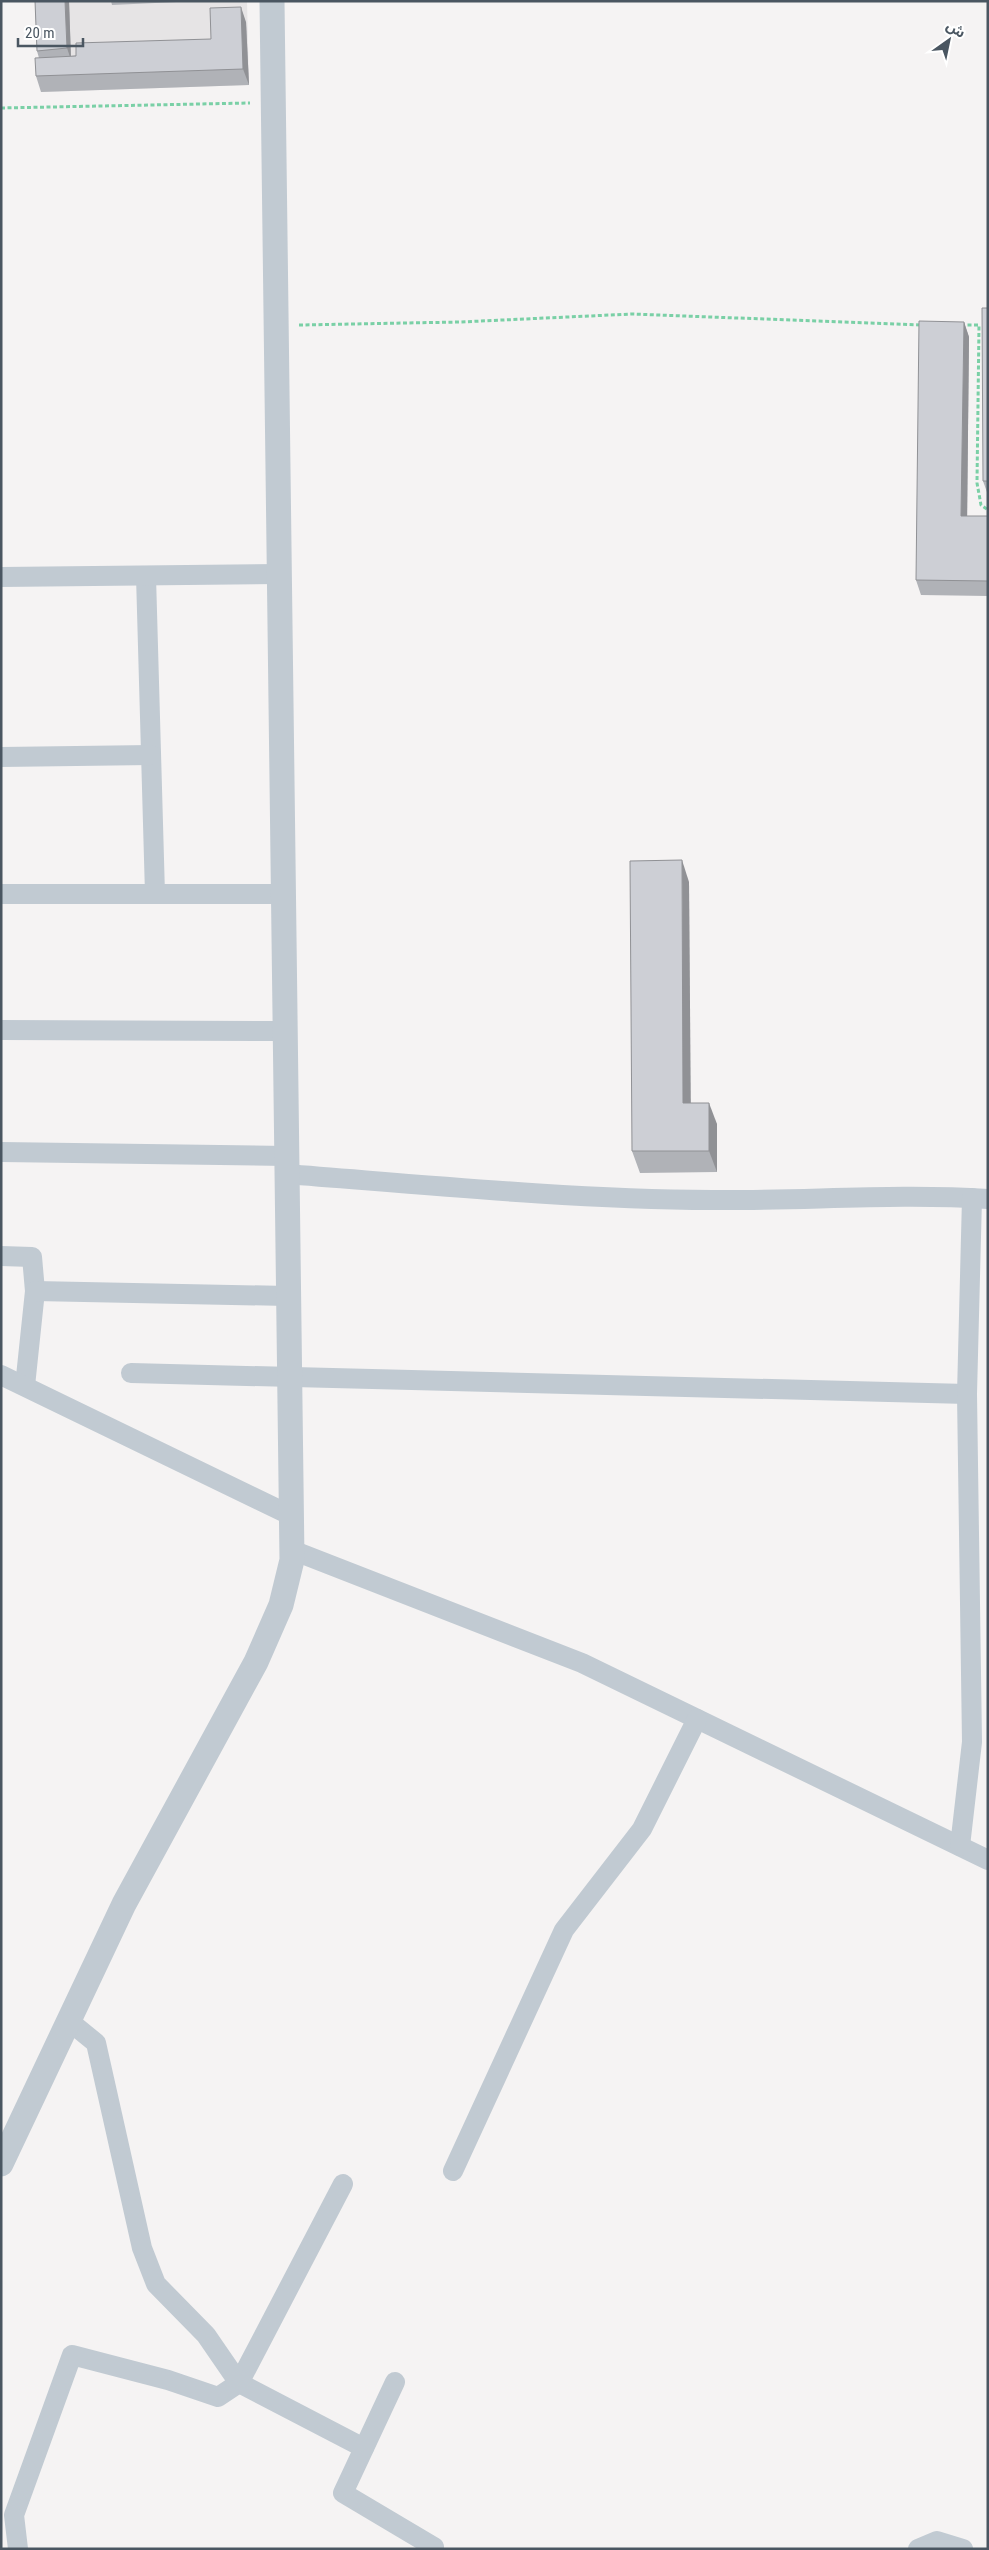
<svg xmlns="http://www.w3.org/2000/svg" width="989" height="2550" font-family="'Roboto Condensed','Noto Sans Arabic',sans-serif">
<rect width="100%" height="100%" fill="#f5f3f3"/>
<polygon fill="#e6e4e5" points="39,1 247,1 249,85 41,92"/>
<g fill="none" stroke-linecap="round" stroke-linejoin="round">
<g stroke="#7ad0a6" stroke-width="3" stroke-dasharray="4 2.5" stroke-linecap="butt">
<polyline points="1,108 250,103"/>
<polyline points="299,325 460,322 632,314 922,325"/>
<polyline points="961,325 979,325 977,483 981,505 988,510"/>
</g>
<g stroke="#c1cad2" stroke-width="20">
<polyline points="146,576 155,894"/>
<polyline points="1,577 280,574"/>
<polyline points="1,757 151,755"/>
<polyline points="1,894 284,894"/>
<polyline points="1,1030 285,1031"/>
<polyline points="1,1152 286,1156"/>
<path d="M286,1174C428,1185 570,1199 712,1200C804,1201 896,1193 988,1199"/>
<polyline points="1,1256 32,1257 35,1291 25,1386"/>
<polyline points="35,1291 287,1296"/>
<polyline points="131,1373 967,1394"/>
<polyline points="1,1375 290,1515"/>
<polyline points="292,1550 582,1663 988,1860"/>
<polyline points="960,1846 972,1742 967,1394 972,1198"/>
<polyline points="453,2171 564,1930 642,1829 697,1719"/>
<polyline points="343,2184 239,2383 364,2448"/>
<polyline points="395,2382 343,2493 434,2547"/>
<polyline points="18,2549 14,2515 72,2355 168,2380 218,2397 239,2383 206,2335 156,2284 142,2248 96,2043 69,2021"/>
<polyline points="918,2549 937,2541 963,2549"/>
</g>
<polyline stroke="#c1cad2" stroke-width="25" points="1,2164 124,1904 256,1662 281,1605 292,1560 272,1"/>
</g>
<g fill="#b0b2b7">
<polygon points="35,1 69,1 71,56 211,39 246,22 249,85 41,92 36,76 39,58 37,51"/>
<polygon points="111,1 198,1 112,5"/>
<polygon points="988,308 988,495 983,481"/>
<polygon points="964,322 969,337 967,516 988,516 988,596 921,595 916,580"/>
<polygon points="689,882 690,1103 717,1124 717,1172 640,1173 632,1151"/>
</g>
<g fill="#909195">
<polygon points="65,1 69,1 71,60 67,48"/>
<polygon points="241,7 246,22 249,85 243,69"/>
<polygon points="964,322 969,337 967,531 961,516"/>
<polygon points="682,860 689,882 691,1124 683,1103"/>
<polygon points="709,1103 717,1124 717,1172 709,1151"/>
</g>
<g fill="#cdcfd5" stroke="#909195">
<polygon points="35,1 65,1 67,48 37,51"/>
<polygon points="241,7 243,69 36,76 35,58 76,56 76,43 211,39 210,8"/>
<polygon points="982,308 988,308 988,481 983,481"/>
<polygon points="919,321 964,322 961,516 988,516 988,581 916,580"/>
<polygon points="682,860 683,1103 709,1103 709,1151 632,1151 630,861"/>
</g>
<rect width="989" height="2550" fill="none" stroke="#4a5661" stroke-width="5"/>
<g transform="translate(949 40) rotate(33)" stroke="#ffffff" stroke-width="4" paint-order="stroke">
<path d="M0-4L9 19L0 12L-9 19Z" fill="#4a5661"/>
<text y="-8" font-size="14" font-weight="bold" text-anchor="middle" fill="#4a5661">ش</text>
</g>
<path d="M18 38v8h65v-8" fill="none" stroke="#4a5661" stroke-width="2.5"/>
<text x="25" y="38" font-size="15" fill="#4a5661" stroke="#ffffff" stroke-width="4" paint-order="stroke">20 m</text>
</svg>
